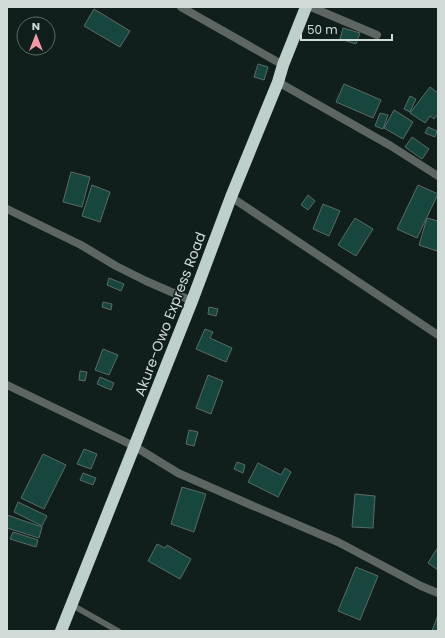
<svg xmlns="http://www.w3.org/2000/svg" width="445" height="638" font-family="Poppins,sans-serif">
<rect width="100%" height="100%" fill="#101f1c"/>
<g fill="#17463e" stroke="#5a6b67">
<polygon points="94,9 130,31 120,47 84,26"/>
<polygon points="343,28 360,33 356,44 340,39"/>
<polygon points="258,64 268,67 264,80 254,77"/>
<polygon points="344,84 381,100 373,118 336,102"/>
<polygon points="430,87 438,93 438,114 434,119 430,116 425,123 410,113"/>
<polygon points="410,96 416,99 410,112 404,109"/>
<polygon points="394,110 413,122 403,139 384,128"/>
<polygon points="380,113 388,115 383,129 375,126"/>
<polygon points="428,127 437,131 435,137 425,133"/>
<polygon points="412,137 429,149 422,159 405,147"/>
<polygon points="71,172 90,177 82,207 63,202"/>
<polygon points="92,185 110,192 100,222 82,216"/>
<polygon points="418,185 438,194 417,238 397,229"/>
<polygon points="308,195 315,201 308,210 301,205"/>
<polygon points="323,204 340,211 329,236 313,229"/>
<polygon points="355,218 373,229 356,256 338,245"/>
<polygon points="427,218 438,221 438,247 437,251 419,245"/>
<polygon points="109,278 124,284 121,291 107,285"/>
<polygon points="103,302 112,304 111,310 102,307"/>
<polygon points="209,307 218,309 216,316 208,314"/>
<polygon points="205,329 213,332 210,338 232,348 226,362 196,349"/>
<polygon points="103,349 118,355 109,375 95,370"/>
<polygon points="80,371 87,372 85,381 79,380"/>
<polygon points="208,375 223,381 211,414 196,408"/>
<polygon points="100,377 114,383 111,390 97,384"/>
<polygon points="189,430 198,432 194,446 186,444"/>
<polygon points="84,449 97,454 91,469 77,464"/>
<polygon points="43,454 66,465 44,509 21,498"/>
<polygon points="237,462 245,465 243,473 234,469"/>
<polygon points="258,463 281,475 285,468 291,472 278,497 248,482"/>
<polygon points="83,473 96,478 93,485 80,480"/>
<polygon points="182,487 206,494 194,532 171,524"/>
<polygon points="355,494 375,496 373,528 352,527"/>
<polygon points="18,502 47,516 42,526 14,512"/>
<polygon points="7,515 42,527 39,538 7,528"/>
<polygon points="13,532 38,540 36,547 10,539"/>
<polygon points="157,544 165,548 167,545 191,559 180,579 148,561"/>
<polygon points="438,547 438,570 428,563"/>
<polygon points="356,567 378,576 360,620 338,611"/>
<polygon points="438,615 438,631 432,631"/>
</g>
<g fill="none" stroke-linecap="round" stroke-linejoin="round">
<polyline stroke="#5e6664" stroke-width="6" points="72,605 118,631"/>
<g stroke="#5e6664" stroke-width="8">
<polyline points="181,7 283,65"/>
<polyline points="311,7 377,35"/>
<polyline points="278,82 391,146 438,176"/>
<polyline points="231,197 438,335"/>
<polyline points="7,209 81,245 116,266 146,281 192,301"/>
<polyline points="7,385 134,446 178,473 251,505 338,542 421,586 438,593"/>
</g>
<polyline stroke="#bdd0cc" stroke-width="12" points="61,631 192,301 231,197 278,82 283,65 306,7"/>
</g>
<g text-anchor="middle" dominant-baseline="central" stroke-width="3" stroke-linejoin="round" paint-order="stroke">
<g font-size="14" fill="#d0dad7" stroke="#101f1c">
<text transform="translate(170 314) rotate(-69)">Akure-Owo Express Road</text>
</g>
</g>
<rect width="445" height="638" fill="none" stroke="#d0dad7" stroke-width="16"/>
<g transform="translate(36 36)"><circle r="19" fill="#101f1c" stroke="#5d6a67"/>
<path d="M0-3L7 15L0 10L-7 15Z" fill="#f49aa4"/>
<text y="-6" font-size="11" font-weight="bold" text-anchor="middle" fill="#d0dad7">N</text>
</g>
<path d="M301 34v6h91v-6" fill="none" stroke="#d0dad7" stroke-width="2"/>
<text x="307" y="34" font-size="12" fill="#d0dad7" stroke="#101f1c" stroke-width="3" paint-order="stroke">50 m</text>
</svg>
